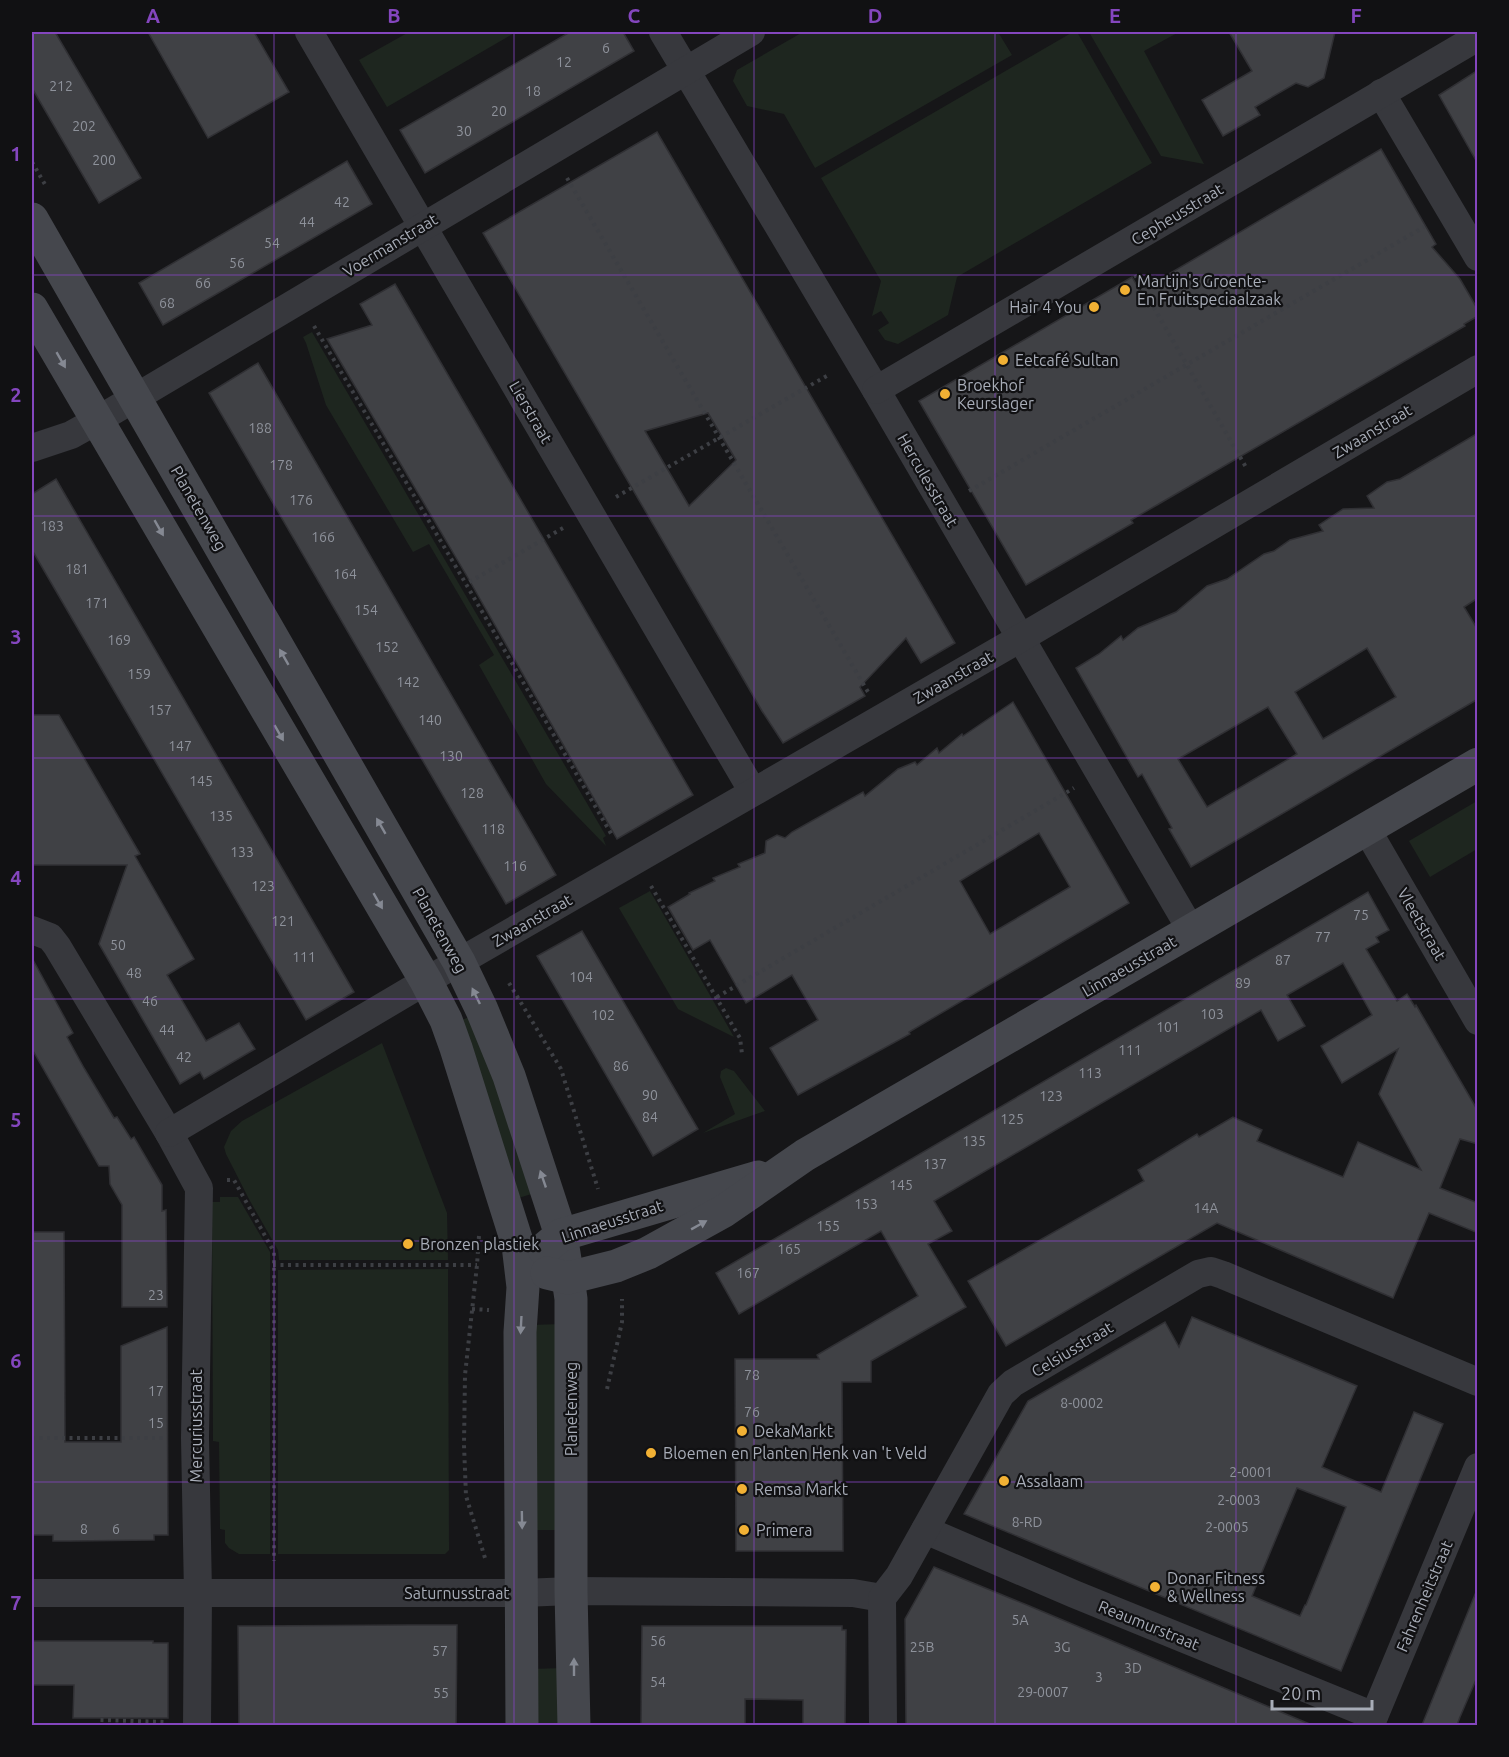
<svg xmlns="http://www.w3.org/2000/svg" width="1509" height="1757" font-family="Ubuntu,sans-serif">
<rect width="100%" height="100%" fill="#161618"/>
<g fill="#1e261f">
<polygon points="409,32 516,32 387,107 359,60"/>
<polygon points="803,32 998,32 1012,55 815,168 784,114 747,106 733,81 737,70"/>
<polygon points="1073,32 1077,32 1152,163 957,277 948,315 898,344 885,340 878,330 889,323 881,311 872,316 881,281 821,178"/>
<polygon points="1089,32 1179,32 1144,51 1204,164 1161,156"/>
<polygon points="312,332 606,836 603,838 606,846 546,784 479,665 494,655 429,544 413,552 326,405 306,343 303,337"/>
<polygon points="1477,801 1477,849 1430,877 1409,841"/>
<polygon points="650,891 734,1037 678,1009 619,908"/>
<polygon points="474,1015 535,1193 515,1199 457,1022"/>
<polygon points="382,1043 447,1213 448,1260 279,1260 278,1250 250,1201 226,1154 224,1147 231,1131 242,1121"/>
<polygon points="726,1068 734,1071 765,1111 703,1133 735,1114 720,1077 721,1071"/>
<polygon points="220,1197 238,1197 270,1252 270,1554 239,1554 229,1548 225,1543 225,1530 220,1529 219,1442 213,1441 212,1202 220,1202"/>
<polygon points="448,1269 449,1550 445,1554 278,1554 278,1270"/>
<polygon points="562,1324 564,1530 530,1530 530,1325"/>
<polygon points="565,1668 565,1725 530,1725 530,1669"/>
</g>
<g fill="#404145" stroke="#303034" stroke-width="1.5" fill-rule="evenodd">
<polygon points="32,32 55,32 141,178 99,203 32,88"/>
<polygon points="148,32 254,32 289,92 208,138"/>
<polygon points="570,32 623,32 634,51 425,173 400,130"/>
<polygon points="1229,32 1335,32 1324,78 1308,87 1296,83 1255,107 1260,115 1223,136 1202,100 1252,71"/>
<polygon points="1478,70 1478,164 1439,95"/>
<path d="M657,132L955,643L921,663L906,638L860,687L865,696L783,743L762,711L483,233ZM708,413L736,460L689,506L645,431Z"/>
<polygon points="1381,149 1436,244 1432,247 1460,279 1478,310 1478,316 1464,324 1465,326 1157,505 1131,520 1133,523 1026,585 919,401 1132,277 1140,291"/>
<polygon points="347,161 372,204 163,325 139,283"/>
<polygon points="395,284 693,795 617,839 468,578 327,339 372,325 360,304"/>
<polygon points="258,363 556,875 506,904 209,393"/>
<path d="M1478,433V598L1464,607L1478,630V699L1191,867L1169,829L1172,828L1142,774L1138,777L1076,668L1099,654L1121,636L1123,640L1138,628L1176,612L1207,586L1227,579L1264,554L1274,551L1290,540L1323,531L1319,525L1343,509L1374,508L1367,496L1387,482L1400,479ZM1367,648L1396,697L1323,739L1295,692ZM1268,707L1297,754L1207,807L1178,759Z"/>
<polygon points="56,479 354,992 306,1020 32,550 32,494"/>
<path d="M1013,702L1129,903L909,1032L910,1034L798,1095L770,1048L818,1020L792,975L746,1003L710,940L693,950L668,907L690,894L689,893L715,881L713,878L740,867L738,864L765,853L766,841L777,835L785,838L792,832L863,792L865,796L898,769L915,762L917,765L937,748L939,753L962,734L963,736ZM1039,833L1070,887L990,934L960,881Z"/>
<polygon points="32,715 59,715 140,854 135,856 194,959 167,975 206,1041 239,1023 255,1049 204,1079 200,1072 180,1084 99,944 127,865 32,865"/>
<polygon points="1368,892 1389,930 1376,937 1379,942 1366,949 1397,1001 1407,994 1415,1007 1416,1005 1478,1111 1478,1144 1460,1139 1440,1188 1478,1203 1478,1233 1429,1213 1393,1298 1217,1223 1006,1346 968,1281 1144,1181 1138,1170 1197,1134 1199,1137 1233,1117 1262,1130 1257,1141 1343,1177 1358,1142 1421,1170 1379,1094 1398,1049 1342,1083 1321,1046 1372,1015 1343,963 1287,995 1305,1026 1278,1041 1261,1010 934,1201 952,1231 928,1244 966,1307 871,1361 871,1382 842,1382 843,1551 736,1551 735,1359 819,1359 817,1355 918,1296 881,1231 739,1314 716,1273"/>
<polygon points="582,931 698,1129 653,1156 537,956"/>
<polygon points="32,958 73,1033 67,1037 84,1068 114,1118 117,1117 131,1139 134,1137 162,1185 162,1211 166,1210 167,1307 122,1307 122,1205 110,1184 109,1166 99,1166 32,1049"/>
<polygon points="32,1232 64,1232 65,1442 121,1442 121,1346 167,1327 168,1535 154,1535 154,1540 71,1541 53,1541 53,1535 32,1535"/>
<path d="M1192,1317L1357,1386L1322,1467L1381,1492L1414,1412L1443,1424L1341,1671L964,1514L1028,1401L1165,1322L1179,1347ZM1297,1488L1346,1507L1306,1605H1305L1300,1616L1252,1596Z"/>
<polygon points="934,1567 1027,1605 1312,1725 906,1725 905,1619"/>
<polygon points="1476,1592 1478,1675 1460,1717 1457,1725 1422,1725"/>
<polygon points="407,1625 457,1625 456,1725 239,1725 238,1626"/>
<polygon points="642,1626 842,1626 842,1630 846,1630 845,1725 803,1725 803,1700 745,1699 745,1725 641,1725"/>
<polygon points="32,1641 153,1641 153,1643 168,1643 168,1718 73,1718 74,1685 32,1685"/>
</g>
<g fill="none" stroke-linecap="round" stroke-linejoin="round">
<g stroke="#3d3f44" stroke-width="4" stroke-dasharray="3 4.5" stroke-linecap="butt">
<polyline points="32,162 47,188"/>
<polyline points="567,178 868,692"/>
<polyline points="1135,275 1247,469"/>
<polyline points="314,326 466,584"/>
<polyline points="969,491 1424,227"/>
<polyline points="616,497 830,374"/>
<polyline points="563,528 466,584 613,837"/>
<polyline points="651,886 737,1033 740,1038 742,1054"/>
<polyline points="509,983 561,1069 598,1189"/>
<polyline points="717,997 1074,788"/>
<polyline points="227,1180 234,1180 274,1252 274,1561"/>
<polyline points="479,1236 477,1265 465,1375 464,1445 466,1496 485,1558"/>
<polyline points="273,1265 477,1265"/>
<polyline points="472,1309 489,1310"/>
<polyline points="607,1389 622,1322 622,1299"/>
<polyline points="32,1438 166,1438"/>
<polyline points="99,1726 99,1720 167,1722"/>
</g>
<g stroke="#37383d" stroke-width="28">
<polyline points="309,32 753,792"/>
<polyline points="663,32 876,390 1191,930"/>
<polyline points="1381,93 1478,257"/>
<polyline points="876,390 1478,37"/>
<polyline points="32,448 71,435 96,421 751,32"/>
<polyline points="1366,828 1478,1021"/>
<polyline points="32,930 50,937 57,946 169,1133 199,1188 195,1438 198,1593 197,1726"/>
<polyline points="169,1133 426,981 1019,639 1478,369"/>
<polyline points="925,1530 1074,1594 1374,1716"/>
<polyline points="32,1593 523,1593 571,1591 853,1593 882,1598"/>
<polyline points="883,1726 882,1598 899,1576 1001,1394 1013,1383 1198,1274 1211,1271 1223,1275 1478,1382"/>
<polyline points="1370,1726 1478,1467"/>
</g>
<g stroke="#45474d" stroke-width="33">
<polyline points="32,219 459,962 482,1010 509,1076 561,1235 568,1278 571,1299 571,1591 574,1726"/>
<polyline points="32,309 426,981 446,1020 456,1048 518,1245 523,1287 520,1332 522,1726"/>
<polyline points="544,1249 561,1235 758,1177"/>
<polyline points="547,1273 568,1278 616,1266 648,1253 724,1211 805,1155 1478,764"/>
</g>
</g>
<defs><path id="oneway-solid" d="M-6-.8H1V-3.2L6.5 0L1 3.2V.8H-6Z" transform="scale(1.5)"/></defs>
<g fill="#858993">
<use href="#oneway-solid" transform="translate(61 360) rotate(60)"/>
<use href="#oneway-solid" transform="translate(159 528) rotate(60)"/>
<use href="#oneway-solid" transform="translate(284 657) rotate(-120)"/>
<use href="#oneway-solid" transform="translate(279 733) rotate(60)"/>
<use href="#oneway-solid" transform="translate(381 826) rotate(-120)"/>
<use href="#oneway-solid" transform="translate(378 901) rotate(60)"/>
<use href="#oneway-solid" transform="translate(476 996) rotate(-116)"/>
<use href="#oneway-solid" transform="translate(543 1179) rotate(-109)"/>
<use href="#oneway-solid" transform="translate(699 1225) rotate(-29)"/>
<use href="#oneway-solid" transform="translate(521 1325) rotate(93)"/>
<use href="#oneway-solid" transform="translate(522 1520) rotate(89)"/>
<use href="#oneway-solid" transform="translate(574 1667) rotate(-90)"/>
</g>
<path fill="none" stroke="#8446be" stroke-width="1.5" stroke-opacity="0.55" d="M274,32V1726M514,32V1726M754,32V1726M995,32V1726M1236,32V1726M32,275H1478M32,516H1478M32,758H1478M32,999H1478M32,1241H1478M32,1482H1478"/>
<g fill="#f2b134" stroke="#111113" stroke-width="2">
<circle cx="1125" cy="290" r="6"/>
<circle cx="1094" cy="307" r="6"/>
<circle cx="1003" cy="360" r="6"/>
<circle cx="945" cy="394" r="6"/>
<circle cx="408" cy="1244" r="6"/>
<circle cx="742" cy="1431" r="6"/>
<circle cx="651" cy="1453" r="6"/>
<circle cx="1004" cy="1481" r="6"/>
<circle cx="742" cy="1489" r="6"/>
<circle cx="744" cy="1530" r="6"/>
<circle cx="1155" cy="1587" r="6"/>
</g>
<g text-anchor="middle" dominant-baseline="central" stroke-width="4.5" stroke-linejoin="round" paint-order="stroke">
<g font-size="14" fill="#8e929b">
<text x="606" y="48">6</text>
<text x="564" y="62">12</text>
<text x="61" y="86">212</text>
<text x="533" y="91">18</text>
<text x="499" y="111">20</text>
<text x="84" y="126">202</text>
<text x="464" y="131">30</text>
<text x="104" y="160">200</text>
<text x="342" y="202">42</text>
<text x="307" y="222">44</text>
<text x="272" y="243">54</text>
<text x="237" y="263">56</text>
<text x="203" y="283">66</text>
<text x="167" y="303">68</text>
<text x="260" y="428">188</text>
<text x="281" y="465">178</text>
<text x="301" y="500">176</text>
<text x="52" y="526">183</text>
<text x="323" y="537">166</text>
<text x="77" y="569">181</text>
<text x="345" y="574">164</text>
<text x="97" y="603">171</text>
<text x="366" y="610">154</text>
<text x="119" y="640">169</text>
<text x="387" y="647">152</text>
<text x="139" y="674">159</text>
<text x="408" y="682">142</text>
<text x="160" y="710">157</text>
<text x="430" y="720">140</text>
<text x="180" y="746">147</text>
<text x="451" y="756">130</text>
<text x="201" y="781">145</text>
<text x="472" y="793">128</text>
<text x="221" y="816">135</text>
<text x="493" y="829">118</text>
<text x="242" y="852">133</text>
<text x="515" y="866">116</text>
<text x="263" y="886">123</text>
<text x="1361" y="915">75</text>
<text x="283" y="921">121</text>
<text x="1323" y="937">77</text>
<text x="118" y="945">50</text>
<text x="304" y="957">111</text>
<text x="1283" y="960">87</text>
<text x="134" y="973">48</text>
<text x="581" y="977">104</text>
<text x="1243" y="983">89</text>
<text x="150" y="1001">46</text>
<text x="1212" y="1014">103</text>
<text x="603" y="1015">102</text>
<text x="1168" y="1027">101</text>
<text x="167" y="1030">44</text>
<text x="1130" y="1050">111</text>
<text x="184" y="1057">42</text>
<text x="621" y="1066">86</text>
<text x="1090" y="1073">113</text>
<text x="650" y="1095">90</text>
<text x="1051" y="1096">123</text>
<text x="650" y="1117">84</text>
<text x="1012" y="1119">125</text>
<text x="974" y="1141">135</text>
<text x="935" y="1164">137</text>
<text x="901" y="1185">145</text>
<text x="866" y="1204">153</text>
<text x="1206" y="1208">14A</text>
<text x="828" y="1226">155</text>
<text x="789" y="1249">165</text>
<text x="748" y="1273">167</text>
<text x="156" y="1295">23</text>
<text x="752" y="1375">78</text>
<text x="156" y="1391">17</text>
<text x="1082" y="1403">8-0002</text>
<text x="752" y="1412">76</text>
<text x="156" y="1423">15</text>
<text x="1251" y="1472">2-0001</text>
<text x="1239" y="1500">2-0003</text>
<text x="1027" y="1522">8-RD</text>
<text x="1227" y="1527">2-0005</text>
<text x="84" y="1529">8</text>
<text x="116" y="1529">6</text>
<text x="1020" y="1620">5A</text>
<text x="658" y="1641">56</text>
<text x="922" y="1647">25B</text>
<text x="1062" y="1647">3G</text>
<text x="440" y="1651">57</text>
<text x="1133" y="1668">3D</text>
<text x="1099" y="1677">3</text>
<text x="658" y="1682">54</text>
<text x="1043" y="1692">29-0007</text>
<text x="441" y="1693">55</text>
</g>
<g font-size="16" fill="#a8adb8" stroke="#111113">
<text transform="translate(1177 214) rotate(-31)">Cepheusstraat</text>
<text transform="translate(390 245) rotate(-31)">Voermanstraat</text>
<text transform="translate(531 412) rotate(60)">Lierstraat</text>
<text transform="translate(1372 431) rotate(-31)">Zwaanstraat</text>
<text transform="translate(928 480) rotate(60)">Herculesstraat</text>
<text transform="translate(199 508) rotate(60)">Planetenweg</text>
<text transform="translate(953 677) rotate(-30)">Zwaanstraat</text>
<text transform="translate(532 920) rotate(-30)">Zwaanstraat</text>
<text transform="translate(1422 924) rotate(60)">Vleetstraat</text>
<text transform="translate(440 930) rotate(61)">Planetenweg</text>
<text transform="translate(1129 966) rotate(-30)">Linnaeusstraat</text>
<text transform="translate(612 1221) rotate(-18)">Linnaeusstraat</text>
<text transform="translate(1072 1349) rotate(-31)">Celsiusstraat</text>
<text transform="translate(571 1409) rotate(-90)">Planetenweg</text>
<text transform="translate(196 1426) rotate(-90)">Mercuriusstraat</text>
<text x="457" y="1593">Saturnusstraat</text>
<text transform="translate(1424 1596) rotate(-67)">Fahrenheitstraat</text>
<text transform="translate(1149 1625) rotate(22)">Reaumurstraat</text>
</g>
<g font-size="16" fill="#a8adb8" stroke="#111113" text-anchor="start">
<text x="1137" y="281">Martijn's Groente-<tspan x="1137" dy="18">En Fruitspeciaalzaak</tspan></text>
<text x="1082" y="307" text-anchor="end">Hair 4 You</text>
<text x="1015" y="360">Eetcafé Sultan</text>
<text x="957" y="385">Broekhof<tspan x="957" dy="18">Keurslager</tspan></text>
<text x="420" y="1244">Bronzen plastiek</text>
<text x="754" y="1431">DekaMarkt</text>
<text x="663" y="1453">Bloemen en Planten Henk van 't Veld</text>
<text x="1016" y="1481">Assalaam</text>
<text x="754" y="1489">Remsa Markt</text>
<text x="756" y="1530">Primera</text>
<text x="1167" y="1578">Donar Fitness<tspan x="1167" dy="18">&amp; Wellness</tspan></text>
</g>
</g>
<rect width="1509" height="1757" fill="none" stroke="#111113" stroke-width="66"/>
<path d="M1272 1700v9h100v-9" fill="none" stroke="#a8adb8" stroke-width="3"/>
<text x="1281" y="1700" font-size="18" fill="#a8adb8" stroke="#111113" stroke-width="4.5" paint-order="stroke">20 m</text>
<rect x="33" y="33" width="1443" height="1691" fill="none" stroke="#8446be" stroke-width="2"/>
<g font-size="20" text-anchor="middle" font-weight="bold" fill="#8446be">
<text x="153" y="23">A</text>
<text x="394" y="23">B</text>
<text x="634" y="23">C</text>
<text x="875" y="23">D</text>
<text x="1115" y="23">E</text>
<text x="1356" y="23">F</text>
<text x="16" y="161">1</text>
<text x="16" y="402">2</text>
<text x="16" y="644">3</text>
<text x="16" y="885">4</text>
<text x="16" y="1127">5</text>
<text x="16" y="1368">6</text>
<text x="16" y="1610">7</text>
</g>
</svg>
